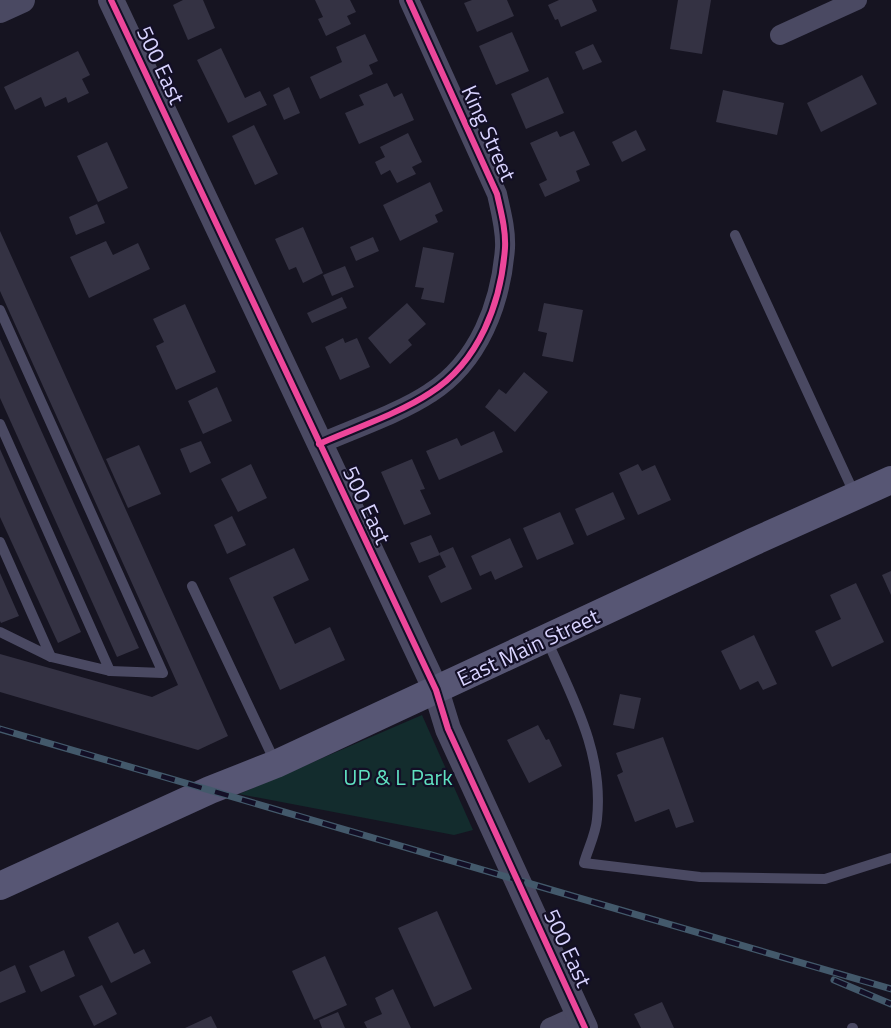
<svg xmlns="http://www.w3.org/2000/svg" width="891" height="1028" font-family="'Titillium Web',sans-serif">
<rect width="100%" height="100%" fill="#161421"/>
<polygon fill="#132c2d" points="422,715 473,830 454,835 239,794"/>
<g fill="#343243">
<polygon points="183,0 203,0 215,28 188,40 173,5"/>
<polygon points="315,0 350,0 356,12 347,16 351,24 326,36 318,19 323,17"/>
<polygon points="472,0 507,0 514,16 477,32 464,3"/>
<polygon points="559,0 592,0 597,11 561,27 558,19 555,20 548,5"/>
<polygon points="678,0 711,0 702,54 670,49"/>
<polygon points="512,32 529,71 496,85 479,46"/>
<polygon points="365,34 378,61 369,65 373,74 320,99 310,77 342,62 336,47"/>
<polygon points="593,44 602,62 583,70 575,52"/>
<polygon points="221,48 245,98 260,91 267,105 228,123 197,60"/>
<polygon points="78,51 90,75 82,79 89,93 68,103 66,97 45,107 41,97 15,110 4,87"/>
<polygon points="862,75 877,104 821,132 807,103"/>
<polygon points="548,77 564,113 526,129 511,94"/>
<polygon points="387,83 394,97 402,93 414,120 359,144 345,113 364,105 359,95"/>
<polygon points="289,87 300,113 284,120 273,95"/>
<polygon points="723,90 784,103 777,135 716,122"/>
<polygon points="254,125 278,174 255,185 232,136"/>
<polygon points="636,130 646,150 622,162 612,142"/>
<polygon points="557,131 560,137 574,131 590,165 576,171 580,181 545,197 539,184 547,180 530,143"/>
<polygon points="408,133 422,162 412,167 416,174 397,183 390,170 381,175 375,162 385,157 380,147"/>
<polygon points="107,142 128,188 98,202 77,156"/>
<polygon points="430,182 443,211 435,215 438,222 400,241 383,205"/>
<polygon points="97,204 105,223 76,235 69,217"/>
<polygon points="303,227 323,273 303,283 296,267 289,270 275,239"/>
<polygon points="0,231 228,736 198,750 0,692 0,654 152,697 178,685 0,291"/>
<polygon points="373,237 379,251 356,261 350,247"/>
<polygon points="106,241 113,255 138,243 150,269 89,298 70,257"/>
<polygon points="423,247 454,253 444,303 421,299 424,288 415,287"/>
<polygon points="345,266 354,287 332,296 323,275"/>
<polygon points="342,297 347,308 312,323 307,313"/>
<polygon points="407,303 426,324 408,340 412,345 390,364 368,338"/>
<polygon points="544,303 583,310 573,362 542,356 547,333 538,331"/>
<polygon points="185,304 216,372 176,390 156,346 164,342 153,319"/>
<polygon points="343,338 345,343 357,338 370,367 340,380 325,347"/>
<polygon points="0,339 139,648 117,657 0,398"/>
<polygon points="524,372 548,392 515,432 485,407 499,389 506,394"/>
<polygon points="217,387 232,421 203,434 188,401"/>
<polygon points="494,431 503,452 439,480 426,451 457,438 461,446"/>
<polygon points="201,441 211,463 190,473 180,449"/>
<polygon points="139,445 161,494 128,508 106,459"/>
<polygon points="0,449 81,632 58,643 0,517"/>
<polygon points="412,459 425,489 420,490 431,514 404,525 381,472"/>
<polygon points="251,464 267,498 238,512 221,479"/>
<polygon points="638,464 642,471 655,465 671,500 638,515 619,473"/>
<polygon points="613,492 625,519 587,536 575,509"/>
<polygon points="560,512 574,544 537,560 523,528"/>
<polygon points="232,516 246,545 227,554 214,525"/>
<polygon points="431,535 440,555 419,563 410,543"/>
<polygon points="510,538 523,567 495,580 491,571 480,576 471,556"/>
<polygon points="453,547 472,589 441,603 428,576 446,567 439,553"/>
<polygon points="294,548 309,580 273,597 295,644 330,627 345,660 280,690 229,578"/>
<polygon points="891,571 891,595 882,575"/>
<polygon points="0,573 19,616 1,623 0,621"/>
<polygon points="856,583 884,642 832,667 815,631 841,619 830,595"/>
<polygon points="754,635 777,684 763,690 758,681 740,690 721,651"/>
<polygon points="620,694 641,698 634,729 613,725"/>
<polygon points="538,725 546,740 549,739 562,766 529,783 507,740"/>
<polygon points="663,737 694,822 676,828 669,809 635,822 617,775 623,772 616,753"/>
<polygon points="437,911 472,989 434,1007 398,928"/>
<polygon points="118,922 134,954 144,949 151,963 111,983 88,937"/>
<polygon points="64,950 75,976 41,992 29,966"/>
<polygon points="325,956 347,1005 314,1020 292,971"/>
<polygon points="15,965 26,992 0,1003 0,972"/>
<polygon points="102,985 117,1014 94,1026 79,996"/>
<polygon points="393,989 411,1028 367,1028 364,1022 382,1014 375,998"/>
<polygon points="662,1002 674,1028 641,1028 634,1014"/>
<polygon points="338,1012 345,1028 322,1028 319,1020"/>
<polygon points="211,1016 217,1028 185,1028"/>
</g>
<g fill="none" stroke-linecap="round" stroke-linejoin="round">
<g stroke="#4a4962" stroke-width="10">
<polyline points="735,235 855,495"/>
<polyline points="0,310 163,673 110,671"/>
<polyline points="0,424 110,671 51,657"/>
<polyline points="0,542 51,657 0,632"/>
<polyline points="192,586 276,764"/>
<path d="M546,638C572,697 604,752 597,819C596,833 588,849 584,863L700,877L825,879L891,858"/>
<polyline points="852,1028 853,1028"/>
</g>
<g stroke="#4a4962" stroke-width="20">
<polyline points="780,35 857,0"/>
<path d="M319,444C353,429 400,413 430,393C479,362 501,303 505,248C506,230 501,212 497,194L409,0"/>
<polyline points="550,1028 579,1015"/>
</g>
<g stroke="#4a4962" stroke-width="26">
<polyline points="111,0 436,690 448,729 585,1028"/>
<polyline points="0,10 22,0"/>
</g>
<polyline stroke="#575674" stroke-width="28" points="0,886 210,790 276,764 753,542 891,480"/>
<defs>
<g id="rail">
<polyline points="0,729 891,989"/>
<polyline points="834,980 891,1004"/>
</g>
</defs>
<use href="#rail" stroke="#43596b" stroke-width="7"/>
<use href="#rail" stroke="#130f26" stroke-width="4.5" stroke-dasharray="14" stroke-linecap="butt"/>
<defs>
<g id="cycleway">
<polyline points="111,0 436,690 448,729 585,1028"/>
<path d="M319,444C353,429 400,413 430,393C479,362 501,303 505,248C506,230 501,212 497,194L409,0"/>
</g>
</defs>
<use href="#cycleway" stroke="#130f26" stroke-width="10"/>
<use href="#cycleway" stroke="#ed469a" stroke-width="6"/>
</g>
<g text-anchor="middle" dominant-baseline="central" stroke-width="4.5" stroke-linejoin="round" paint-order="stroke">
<g font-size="22" fill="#d9d4ff" stroke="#130f26">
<text transform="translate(161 65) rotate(65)">500 East</text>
<text transform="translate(489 133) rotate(66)">King Street</text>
<text transform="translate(367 505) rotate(65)">500 East</text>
<text transform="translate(528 647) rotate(-25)">East Main Street</text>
<text transform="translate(568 948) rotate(65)">500 East</text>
</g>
<g font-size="22" fill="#5fe0c0" stroke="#130f26">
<text x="398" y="777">UP &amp; L Park</text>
</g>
</g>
</svg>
